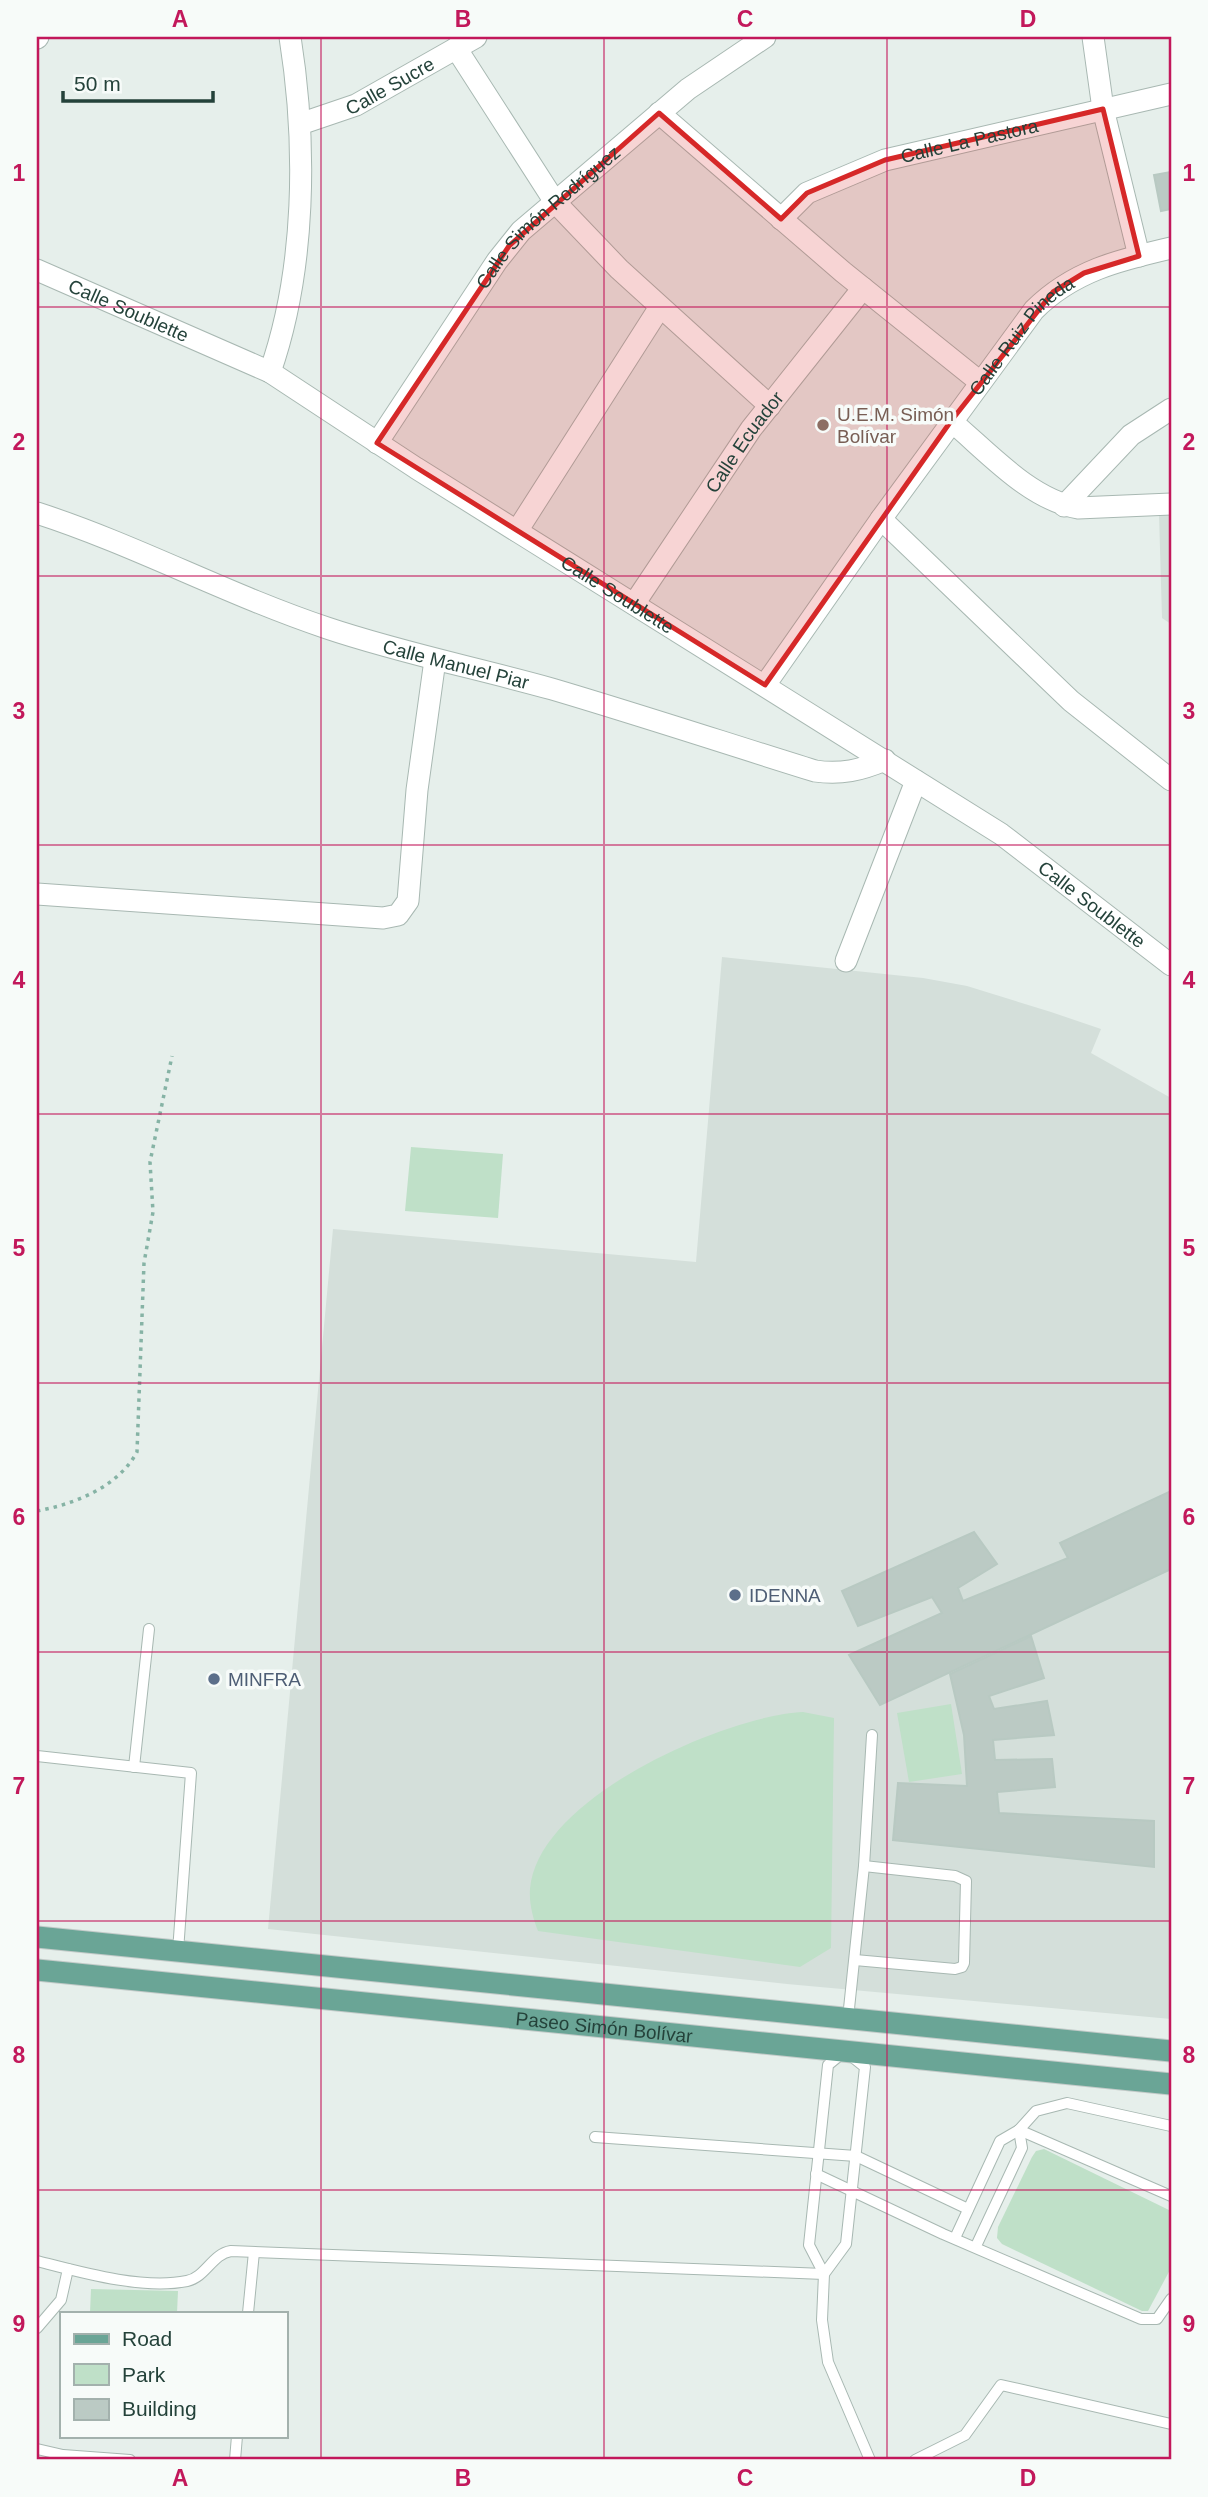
<svg xmlns="http://www.w3.org/2000/svg" width="1208" height="2497" font-family="Helvetica,sans-serif">
<rect width="100%" height="100%" fill="#e6efeb"/>
<g fill="#d4dfda">
<polygon points="1171,513 1171,624 1162,618 1159,514"/>
<polygon points="722,957 923,978 967,986 1051,1012 1101,1029 1091,1053 1171,1098 1171,2019 787,1984 268,1929 333,1229 696,1262"/>
</g>
<g fill="#bfe0c8">
<polygon points="411,1147 503,1154 498,1218 405,1211"/>
<polygon points="951,1704 962,1774 909,1782 897,1713"/>
<path d="M803,1712L834,1718L831,1948L800,1967L538,1931C533,1918 529,1904 530,1889C537,1798 724,1716 803,1712Z"/>
<polygon points="1044,2149 1171,2211 1171,2268 1148,2311 1142,2311 1002,2244 997,2238 998,2227 1032,2157 1036,2151"/>
<polygon points="91,2289 178,2291 177,2313 90,2313"/>
</g>
<g fill="#bbcac4" stroke="#b8c9c2" stroke-width="2">
<polygon points="1171,172 1171,209 1161,211 1154,175"/>
<polygon points="1171,1491 1171,1569 880,1705 849,1655 942,1613 932,1597 858,1626 842,1591 974,1532 997,1564 958,1588 963,1601 1068,1558 1060,1543"/>
<polygon points="1031,1636 1044,1678 989,1696 994,1709 1047,1701 1054,1735 993,1740 995,1760 1052,1759 1055,1787 997,1792 999,1813 1154,1821 1154,1867 893,1840 898,1783 967,1786 964,1735 950,1674"/>
</g>
<g fill="none" stroke-linecap="round" stroke-linejoin="round">
<defs>
<g id="service">
<polyline points="37,1756 191,1773 178,1951"/>
<polyline points="134,1767 149,1629"/>
<polyline points="855,1960 955,1969 962,1967 964,1963 966,1881 955,1876 864,1866"/>
<polyline points="848,2018 864,1866 872,1735"/>
<polyline points="1019,2130 1171,2196"/>
<polyline points="595,2137 856,2156 968,2209"/>
<polyline points="816,2174 943,2234 1141,2319 1157,2319 1171,2299"/>
<polyline points="955,2238 1000,2141 1019,2130 1036,2111 1067,2103 1171,2126"/>
<polyline points="976,2246 1022,2148 1019,2130"/>
<path d="M37,2261C80,2272 142,2290 187,2281C206,2277 212,2254 231,2251L824,2274"/>
<polyline points="824,2274 846,2244 865,2067 845,2051 828,2065 809,2245 824,2274 822,2320 828,2362 870,2460"/>
<polyline points="248,2313 254,2252"/>
<polyline points="37,2328 61,2300 68,2269"/>
<polyline points="37,2449 63,2455 130,2460"/>
<polyline points="235,2460 237,2436"/>
<polyline points="915,2460 965,2435 1001,2385 1171,2424"/>
</g>
<g id="minor">
<polyline points="1093,37 1103,109 1139,256"/>
<polyline points="37,38 38,37"/>
<polyline points="456,48 555,202 619,269 770,406"/>
<polyline points="659,113 843,272 980,382"/>
<path id="s1" d="M300,124L356,105L476,37"/>
<path id="s2" d="M781,219L807,193L885,160L1171,94"/>
<path id="s3" d="M37,270L270,372L416,468L1001,834L1171,965"/>
<path d="M270,372C306,269 307,144 290,37"/>
<path d="M951,421C988,452 1029,499 1078,508L1171,504"/>
<path id="s4" d="M377,443L497,261L521,231L688,89L765,37"/>
<polyline points="1064,506 1131,435 1171,409"/>
<path id="s5" d="M37,513C136,545 228,595 327,628C401,653 477,668 552,689C640,715 728,744 815,771C841,775 861,770 885,760"/>
<polyline points="881,519 1071,701 1171,780"/>
<polyline points="517,531 660,307"/>
<path id="s6" d="M634,604L751,429L863,288"/>
<path id="s7" d="M765,685L881,519L1034,310C1073,271 1119,260 1171,248"/>
<polyline points="37,894 383,918 398,915 408,901 417,790 435,660"/>
<polyline points="846,961 916,781"/>
</g>
<g id="primary">
<polyline points="37,1937 1171,2051"/>
<path id="s8" d="M37,1970L1171,2084"/>
</g>
</defs>
<use href="#service" stroke="#a8b8b2" stroke-width="12"/>
<use href="#minor" stroke="#a8b8b2" stroke-width="23"/>
<use href="#primary" stroke="#c2cac8" stroke-width="23"/>
<path stroke="#86b3a5" stroke-width="3.5" stroke-dasharray="3.5 5" stroke-linecap="butt" d="M37,1511C75,1504 118,1487 137,1452L144,1263L153,1212L150,1162L172,1056"/>
<use href="#service" stroke="#fff" stroke-width="10"/>
<use href="#minor" stroke="#fff" stroke-width="21"/>
<use href="#primary" stroke="#6aa596" stroke-width="21"/>
</g>
<path fill="#d62828" fill-opacity="0.2" stroke="#d62828" stroke-width="5" stroke-linejoin="round" d="M1103,109L1139,256L1084,273L1053,292L951,421L765,685L377,443L509,246L659,113L781,219L807,193L885,160Z"/>
<path fill="none" stroke="#c2185b" stroke-width="2" stroke-opacity="0.55" d="M321,37V2460M604,37V2460M887,37V2460M37,307H1171M37,576H1171M37,845H1171M37,1114H1171M37,1383H1171M37,1652H1171M37,1921H1171M37,2190H1171"/>
<circle fill="#8d6e63" stroke="#f7fbf9" stroke-width="2.5" cx="823" cy="425" r="7"/>
<g fill="#5c6f8a" stroke="#f7fbf9" stroke-width="2.5">
<circle cx="735" cy="1595" r="7"/>
<circle cx="214" cy="1679" r="7"/>
</g>
<g text-anchor="middle" dominant-baseline="central" stroke-width="7" stroke-linejoin="round" paint-order="stroke">
<g font-size="19" fill="#24423a" stroke="#f7fbf9">
<text stroke="none"><textPath href="#s1" startOffset="98">Calle Sucre</textPath></text>
<text stroke="none"><textPath href="#s2" startOffset="208">Calle La Pastora</textPath></text>
<text stroke="none"><textPath href="#s4" startOffset="285">Calle Simón Rodríguez</textPath></text>
<text stroke="none"><textPath href="#s3" startOffset="100">Calle Soublette</textPath></text>
<text stroke="none"><textPath href="#s7" startOffset="434">Calle Ruiz Pineda</textPath></text>
<text stroke="none"><textPath href="#s6" startOffset="196">Calle Ecuador</textPath></text>
<text stroke="none"><textPath href="#s3" startOffset="667">Calle Soublette</textPath></text>
<text stroke="none"><textPath href="#s5" startOffset="446">Calle Manuel Piar</textPath></text>
<text stroke="none"><textPath href="#s3" startOffset="1234">Calle Soublette</textPath></text>
<text stroke="none"><textPath href="#s8" startOffset="570">Paseo Simón Bolívar</textPath></text>
</g>
<g font-size="19" fill="#785e54" stroke="#f7fbf9" text-anchor="start">
<text x="837" y="414">U.E.M. Simón<tspan x="837" dy="22">Bolívar</tspan></text>
</g>
<g font-size="19" fill="#4e5e75" stroke="#f7fbf9" text-anchor="start">
<text x="749" y="1595">IDENNA</text>
<text x="228" y="1679">MINFRA</text>
</g>
</g>
<rect width="1208" height="2497" fill="none" stroke="#f7fbf9" stroke-width="77"/>
<rect x="60" y="2312" width="228" height="126" fill="#f7fbf9" stroke="#a3b1ad" stroke-width="2"/>
<rect x="74" y="2334" width="35" height="10" fill="#6aa596" stroke="#a3b1ad" stroke-width="2"/>
<text x="122" y="2346" font-size="21" fill="#24423a">Road</text>
<rect x="74" y="2364" width="35" height="21" fill="#bfe0c8" stroke="#a3b1ad" stroke-width="2"/>
<text x="122" y="2382" font-size="21" fill="#24423a">Park</text>
<rect x="74" y="2399" width="35" height="21" fill="#bbcac4" stroke="#a3b1ad" stroke-width="2"/>
<text x="122" y="2416" font-size="21" fill="#24423a">Building</text>
<path d="M63 91v10h150v-10" fill="none" stroke="#24423a" stroke-width="3.5"/>
<text x="74" y="91" font-size="21" fill="#24423a" stroke="#f7fbf9" stroke-width="5" paint-order="stroke">50 m</text>
<rect x="38" y="38" width="1132" height="2420" fill="none" stroke="#c2185b" stroke-width="2.5"/>
<g font-size="23" text-anchor="middle" font-weight="bold" fill="#c2185b">
<text x="180" y="27">A</text>
<text x="463" y="27">B</text>
<text x="745" y="27">C</text>
<text x="1028" y="27">D</text>
<text x="19" y="181">1</text>
<text x="1189" y="181">1</text>
<text x="19" y="450">2</text>
<text x="1189" y="450">2</text>
<text x="19" y="719">3</text>
<text x="1189" y="719">3</text>
<text x="19" y="988">4</text>
<text x="1189" y="988">4</text>
<text x="19" y="1256">5</text>
<text x="1189" y="1256">5</text>
<text x="19" y="1525">6</text>
<text x="1189" y="1525">6</text>
<text x="19" y="1794">7</text>
<text x="1189" y="1794">7</text>
<text x="19" y="2063">8</text>
<text x="1189" y="2063">8</text>
<text x="19" y="2332">9</text>
<text x="1189" y="2332">9</text>
<text x="180" y="2486">A</text>
<text x="463" y="2486">B</text>
<text x="745" y="2486">C</text>
<text x="1028" y="2486">D</text>
</g>
</svg>
